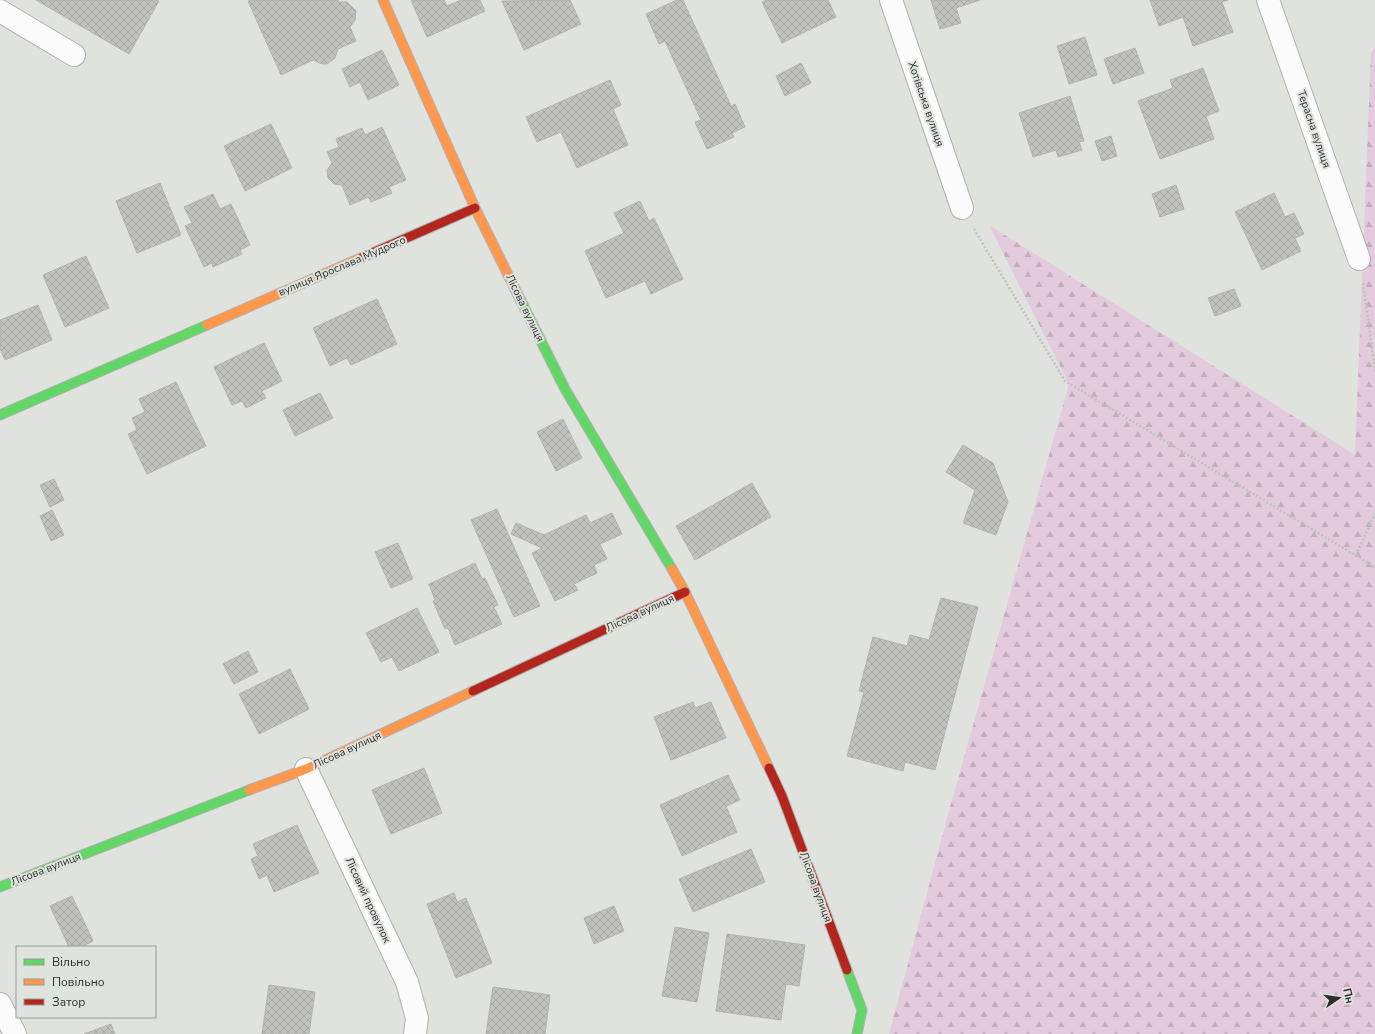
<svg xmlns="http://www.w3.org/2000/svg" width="1375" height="1034" font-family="'Nunito Sans',sans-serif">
<defs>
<pattern id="forest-firs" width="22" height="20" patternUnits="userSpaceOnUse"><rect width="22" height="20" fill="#e3cadc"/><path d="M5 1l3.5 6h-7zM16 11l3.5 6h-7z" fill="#c3aebd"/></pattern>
<pattern id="building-cross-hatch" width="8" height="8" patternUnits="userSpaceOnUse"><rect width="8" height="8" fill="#c1c2c0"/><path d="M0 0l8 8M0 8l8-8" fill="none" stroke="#a6a7a5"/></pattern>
</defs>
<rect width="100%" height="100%" fill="#e0e2de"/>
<polygon fill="url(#forest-firs)" points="1375,49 1375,1034 889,1034 949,811 1069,384 989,225 1355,455 1371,52"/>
<g fill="url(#building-cross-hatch)" stroke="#b1b2af">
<polygon points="36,0 157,0 159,1 129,54"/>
<polygon points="251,0 338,0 338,2 347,2 356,11 355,20 350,27 356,41 338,49 335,58 327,64 322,64 313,60 281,75 248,1"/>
<polygon points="411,0 444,0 447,6 461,0 480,0 485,11 427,37"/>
<polygon points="570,0 581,24 524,50 502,1"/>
<polygon points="677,0 683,0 731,106 735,104 745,127 732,133 734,137 707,149 695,122 701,120 665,41 659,44 646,14"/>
<polygon points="767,0 828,0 836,17 782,43 762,2"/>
<polygon points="931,0 980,0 956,8 961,23 940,29"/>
<polygon points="1150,0 1228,0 1222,2 1233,32 1193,46 1183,17 1159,26"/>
<polygon points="1085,37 1097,75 1069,84 1057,46"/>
<polygon points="1135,48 1144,73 1113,84 1104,59"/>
<polygon points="382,50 399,85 368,100 360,82 350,87 342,69"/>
<polygon points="801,63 811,83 785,96 776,76"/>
<polygon points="1203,68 1219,111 1206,116 1214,139 1160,159 1138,101 1173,88 1170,80"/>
<polygon points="610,80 621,105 613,109 628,145 577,168 561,132 537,142 526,117"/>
<polygon points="1070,96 1084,141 1079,142 1082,150 1058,157 1056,150 1033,157 1019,113"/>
<polygon points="271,124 292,168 245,191 224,146"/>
<polygon points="382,127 406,180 389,187 392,193 371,202 368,197 350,205 342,185 334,184 328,178 327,170 332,163 327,152 339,147 336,139 362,128 365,135"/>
<polygon points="1111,136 1117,156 1102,161 1095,141"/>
<polygon points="160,183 181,235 137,253 116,201"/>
<polygon points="1176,185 1184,209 1160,217 1152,194"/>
<polygon points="1274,193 1285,217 1294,213 1304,234 1295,238 1301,251 1262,270 1235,212"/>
<polygon points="213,194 220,209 231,204 250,245 240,250 242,254 213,267 212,263 204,267 185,226 192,223 184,207"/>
<polygon points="640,201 649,221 654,218 683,279 651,294 645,281 606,298 585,251 624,233 614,213"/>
<polygon points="86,256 109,308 65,327 43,275"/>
<polygon points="1234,289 1241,306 1215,316 1208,298"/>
<polygon points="377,299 397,344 351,365 347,358 330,366 313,328"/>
<polygon points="38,305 52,340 5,360 0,349 0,320"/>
<polygon points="264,343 282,381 262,391 266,398 246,408 242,401 232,405 214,367"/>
<polygon points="176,382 206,446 147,474 128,434 137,430 132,418 145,412 139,399"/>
<polygon points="320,393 333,418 295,436 283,410"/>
<polygon points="563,419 582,458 556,471 537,432"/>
<polygon points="963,445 993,463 1008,502 996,535 963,523 975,490 946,472"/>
<polygon points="54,479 64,500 50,507 40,485"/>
<polygon points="752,483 771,517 695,560 676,526"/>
<polygon points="497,509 540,606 514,617 471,520"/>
<polygon points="52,510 64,535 51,541 40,516"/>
<polygon points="612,513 622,534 600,544 607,559 594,565 597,573 574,584 578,590 555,601 532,553 542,548 511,534 516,523 544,535 586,515 590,523"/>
<polygon points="398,543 413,579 391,588 375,552"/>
<polygon points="475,563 482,579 485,578 498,605 494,607 502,624 455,645 448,628 445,629 433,601 435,600 429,584"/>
<polygon points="941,598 978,607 935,770 905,762 903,771 847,756 864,692 859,691 873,637 907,646 910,635 929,640"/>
<polygon points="417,608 439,652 399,671 392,657 381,662 366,633"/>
<polygon points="248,651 258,672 234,684 223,664"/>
<polygon points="290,669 309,709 259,734 239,694"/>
<polygon points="693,702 695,708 711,702 726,738 671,760 654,717"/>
<polygon points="424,768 442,813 391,834 372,790"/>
<polygon points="728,775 740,800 726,806 737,832 682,856 660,805"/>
<polygon points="297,825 319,873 274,892 267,875 259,879 251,859 258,856 253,844"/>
<polygon points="751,849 765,882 693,912 679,879"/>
<polygon points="454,893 457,902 466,898 492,963 456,978 427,904"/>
<polygon points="72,896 93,941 81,947 69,947 50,906"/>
<polygon points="614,906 624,931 594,944 584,918"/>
<polygon points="675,927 709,933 697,1002 662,996"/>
<polygon points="727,934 805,945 799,986 786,984 781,1020 716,1011"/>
<polygon points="269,985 315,992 309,1034 262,1034"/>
<polygon points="493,987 550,995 545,1034 486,1034"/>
<polygon points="111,1024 115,1034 84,1034"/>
</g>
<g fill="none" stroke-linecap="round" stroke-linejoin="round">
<defs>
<g id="street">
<polyline points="891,0 962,208"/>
<polyline points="1268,0 1359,259"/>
<polyline points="0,11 74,55"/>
<polyline points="306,769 407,982 417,1018 415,1034"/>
<polyline points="0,1004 15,1034"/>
</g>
<g id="fast">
<polyline points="520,299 565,389 672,569"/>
<polyline points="0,415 207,325"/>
<polyline points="0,887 249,790"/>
<polyline points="847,970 862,1010 857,1034"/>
</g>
<g id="slow">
<polyline points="383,0 475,208 520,299"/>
<polyline points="207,325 363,257"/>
<polyline points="672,569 685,592 769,768"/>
<polyline points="249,790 306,769 473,691"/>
</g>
<g id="jam">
<polyline points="363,257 475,208"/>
<polyline points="473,691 685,592"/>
<polyline points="769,768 782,796 847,970"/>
</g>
</defs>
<use href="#street" stroke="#b0b1af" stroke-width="24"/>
<use href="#fast" stroke="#b0b1af" stroke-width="11"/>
<use href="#slow" stroke="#b0b1af" stroke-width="11"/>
<use href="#jam" stroke="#b0b1af" stroke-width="11"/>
<g stroke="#c1c2c0" stroke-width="2.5" stroke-dasharray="2 2" stroke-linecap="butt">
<polyline points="974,229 1065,381 1375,567"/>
<polyline points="1363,283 1375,371"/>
<polyline points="1356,555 1375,514"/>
</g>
<use href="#street" stroke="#fafbfa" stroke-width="22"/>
<use href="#fast" stroke="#63d668" stroke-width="9"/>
<use href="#slow" stroke="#ff974d" stroke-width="9"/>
<use href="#jam" stroke="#b3261e" stroke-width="9"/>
</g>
<g text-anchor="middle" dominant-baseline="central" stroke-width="4" stroke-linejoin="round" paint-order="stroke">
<g font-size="11" fill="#2c2d2b" stroke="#dfe3dd">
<text transform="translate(926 104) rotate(71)">Хотівська вулиця</text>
<text transform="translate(1314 129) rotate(71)">Терасна вулиця</text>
<text transform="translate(342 266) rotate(-23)">вулиця Ярослава Мудрого</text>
<text transform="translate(525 308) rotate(64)">Лісова вулиця</text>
<text transform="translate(640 613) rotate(-25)">Лісова вулиця</text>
<text transform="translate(347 750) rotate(-25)">Лісова вулиця</text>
<text transform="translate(46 869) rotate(-21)">Лісова вулиця</text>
<text transform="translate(816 887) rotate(70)">Лісова вулиця</text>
<text transform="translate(368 900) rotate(65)">Лісовий провулок</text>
</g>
</g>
<rect x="16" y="946" width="140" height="72" fill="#dfe3dd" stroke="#979a96"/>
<rect x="24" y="959" width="20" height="6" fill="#63d668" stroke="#979a96"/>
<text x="52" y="966" font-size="12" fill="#2c2d2b">Вільно</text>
<rect x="24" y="979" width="20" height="6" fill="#ff974d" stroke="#979a96"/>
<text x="52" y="986" font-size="12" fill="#2c2d2b">Повільно</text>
<rect x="24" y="999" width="20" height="6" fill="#b3261e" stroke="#979a96"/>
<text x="52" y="1006" font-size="12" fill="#2c2d2b">Затор</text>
<g transform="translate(1339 998) rotate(77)" stroke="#dfe3dd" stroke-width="3" paint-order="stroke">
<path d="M0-3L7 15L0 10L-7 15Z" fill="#2c2d2b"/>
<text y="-6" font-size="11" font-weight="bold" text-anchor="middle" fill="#2c2d2b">Пн</text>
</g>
</svg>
